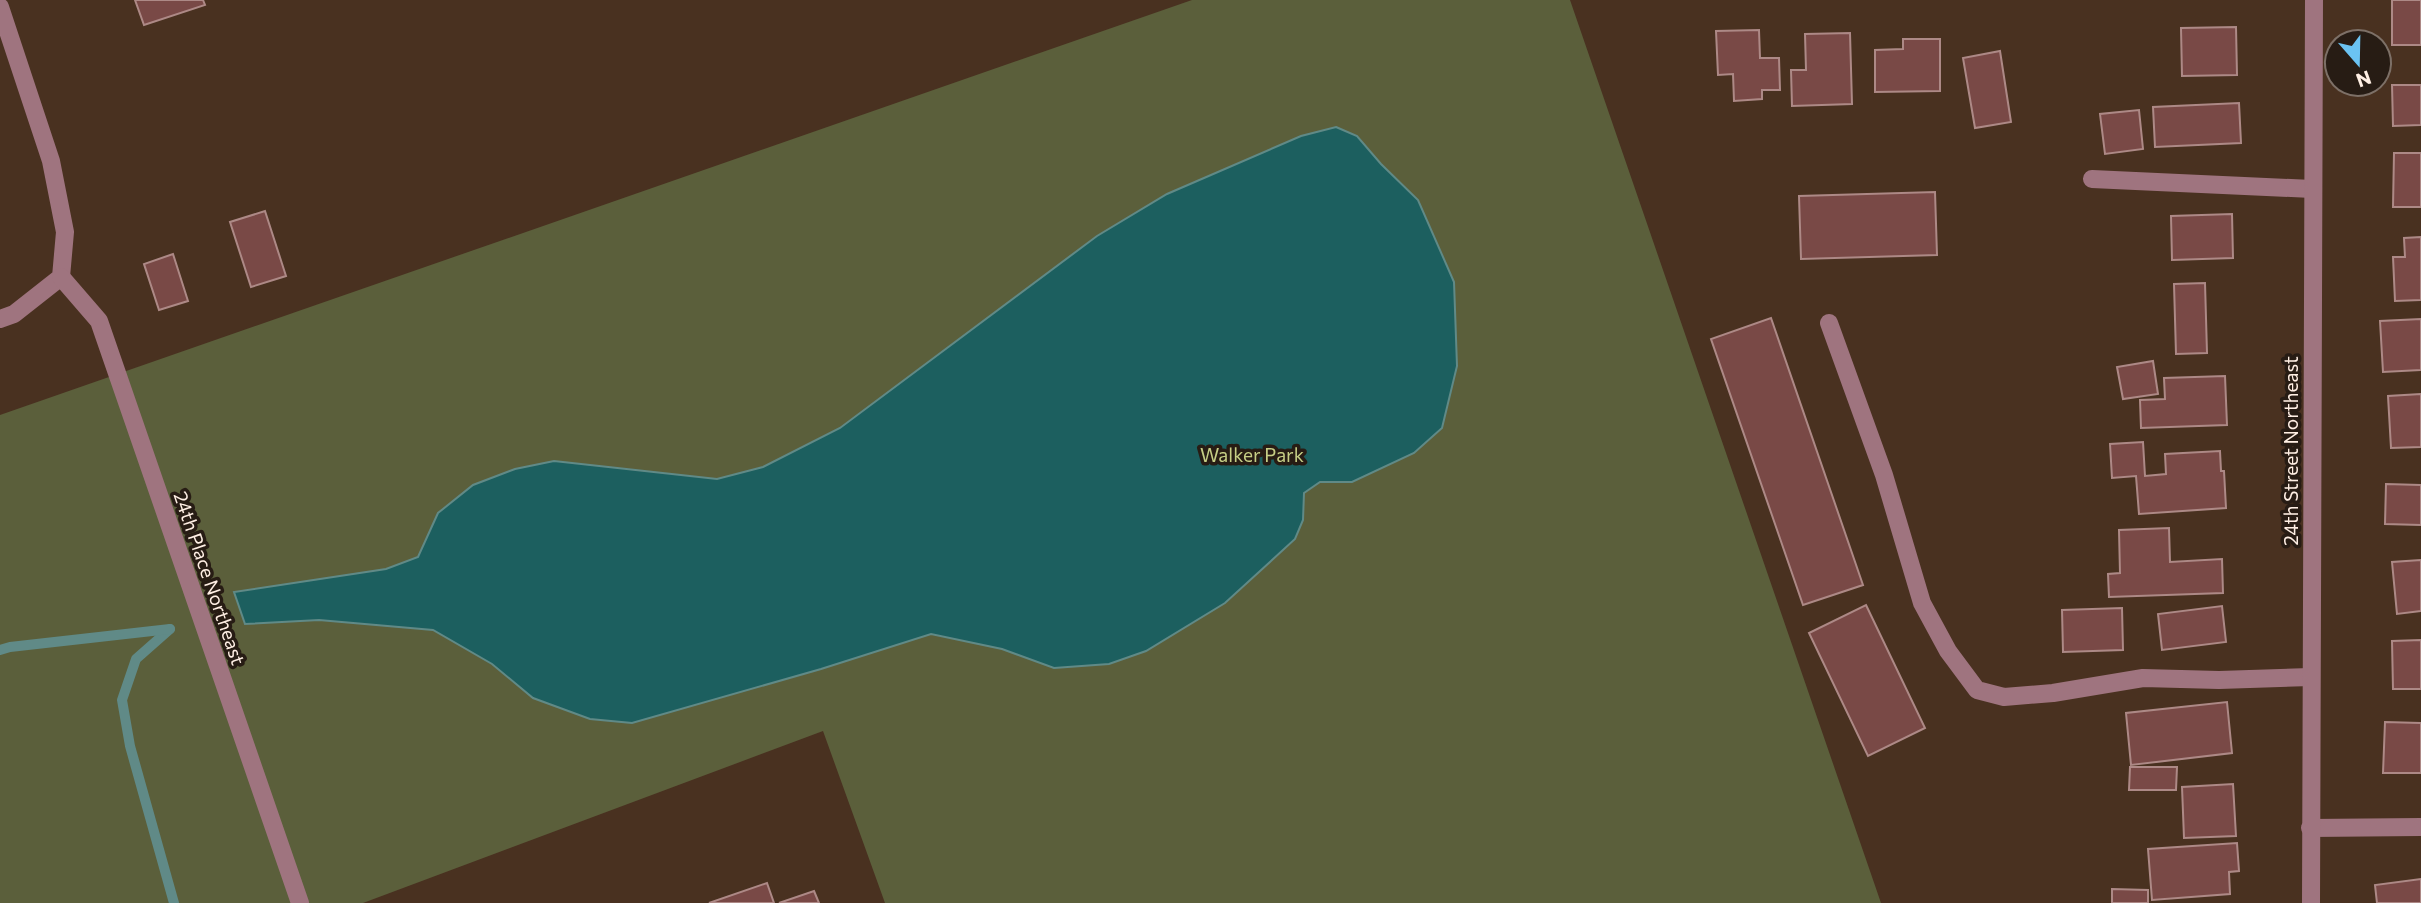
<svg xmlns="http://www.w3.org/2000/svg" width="2421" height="903" font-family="Commissioner,sans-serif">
<rect width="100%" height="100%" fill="#493120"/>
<polygon fill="#5b5f3b" points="1192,0 1570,0 1881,903 885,903 823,731 363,903 0,903 0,415"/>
<polygon fill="#1c5f5f" stroke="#608a87" stroke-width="2" points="1336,127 1357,136 1381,164 1418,200 1454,282 1457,366 1442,428 1414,453 1352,482 1320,482 1304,493 1303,520 1295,539 1225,603 1146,651 1109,664 1054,668 1002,649 931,634 821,669 632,723 590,719 533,698 492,664 433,630 319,620 245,624 234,592 386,569 418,557 438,513 473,485 515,469 554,461 717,479 763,467 840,428 1097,236 1167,194 1301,136"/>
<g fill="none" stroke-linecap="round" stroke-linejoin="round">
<g stroke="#608a87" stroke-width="10">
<polyline points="170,629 136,659 122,700 130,746 174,903"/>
<polyline points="0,650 10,647 170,629"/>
</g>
</g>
<g fill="#794946" stroke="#ad8986" stroke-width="2">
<polygon points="135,0 203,0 205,5 144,25"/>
<rect x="2392" y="0" width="29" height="45"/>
<polygon points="2236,27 2237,75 2182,76 2181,28"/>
<polygon points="1759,30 1760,58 1779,58 1780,90 1762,90 1762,99 1734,101 1733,74 1718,75 1716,31"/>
<polygon points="1850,33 1852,104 1792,106 1791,70 1806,70 1805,34"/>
<polygon points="1903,39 1940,39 1940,91 1875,92 1875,50 1903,49"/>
<polygon points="2000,51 2011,122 1975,128 1963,58"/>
<polygon points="2392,85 2421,85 2421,125 2393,126"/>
<polygon points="2239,103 2241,143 2155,147 2153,107"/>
<polygon points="2139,110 2143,149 2105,154 2100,114"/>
<polygon points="2394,153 2421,153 2421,207 2393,207"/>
<polygon points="1935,192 1937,255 1801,259 1799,196"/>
<polygon points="265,211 286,276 251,287 230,222"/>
<polygon points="2232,214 2233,258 2172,260 2171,216"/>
<polygon points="2421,237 2421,300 2395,301 2393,257 2405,257 2404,238"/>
<polygon points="173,254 188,301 159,310 144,264"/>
<polygon points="2205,283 2207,353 2176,354 2174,284"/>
<polygon points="1771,318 1863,585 1803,605 1711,339"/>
<polygon points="2421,319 2421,370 2383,372 2380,321"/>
<polygon points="2153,361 2158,394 2123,399 2117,367"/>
<polygon points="2225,376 2227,425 2141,428 2140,400 2165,399 2164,378"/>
<polygon points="2421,394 2421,447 2391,448 2388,396"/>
<polygon points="2143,442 2145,476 2166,474 2165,454 2220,451 2221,471 2224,471 2226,508 2139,514 2136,476 2112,478 2110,444"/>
<polygon points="2386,484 2421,485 2421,525 2385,524"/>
<polygon points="2169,528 2170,562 2222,559 2223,593 2109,597 2108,574 2120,573 2119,530"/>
<polygon points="2421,560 2421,611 2397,614 2392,562"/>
<polygon points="1866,605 1925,728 1868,756 1809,633"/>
<polygon points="2222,606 2226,642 2162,650 2158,614"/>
<polygon points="2122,608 2123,650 2063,652 2062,610"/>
<polygon points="2421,640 2421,689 2393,689 2392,641"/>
<polygon points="2227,702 2232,753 2131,765 2126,713"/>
<polygon points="2385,722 2421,723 2421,773 2383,773"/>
<polygon points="2130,767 2177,767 2176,790 2129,790"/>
<polygon points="2233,784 2236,836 2184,838 2182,787"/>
<polygon points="2237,843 2239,871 2229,872 2230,894 2152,900 2148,849"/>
<polygon points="2421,879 2421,903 2377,903 2375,885"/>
<polygon points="767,883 774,903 709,903"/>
<polygon points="2112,889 2148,890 2148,903 2112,903"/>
<polygon points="814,891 819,903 779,903"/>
</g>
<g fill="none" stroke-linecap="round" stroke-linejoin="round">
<g stroke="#9f747f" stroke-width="18">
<polyline points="0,7 51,161 65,232 61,277 14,314 0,319"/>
<polyline points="2092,179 2312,189"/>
<polyline points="61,277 99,321 300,903"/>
<polyline points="1829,323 1884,475 1922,603 1948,651 1977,690 2004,697 2053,693 2143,678 2219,680 2310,677"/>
<polyline points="2310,828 2421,827"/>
<polyline points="2311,903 2314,0"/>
</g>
</g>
<g text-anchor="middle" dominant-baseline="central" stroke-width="7" stroke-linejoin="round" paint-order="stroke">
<g font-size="19" fill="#ffefe4" stroke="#271c14">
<text transform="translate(2290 451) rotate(-90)">24th Street Northeast</text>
<text transform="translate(210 578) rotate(71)">24th Place Northeast</text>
</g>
<g font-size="19" fill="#c6ce85" stroke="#271c14">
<text x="1252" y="454">Walker Park</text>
</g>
</g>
<g transform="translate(2358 63) rotate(160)"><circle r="33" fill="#271c14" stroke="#7d7067" stroke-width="2"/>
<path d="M0-5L12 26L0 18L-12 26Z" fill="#6bc3f2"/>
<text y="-10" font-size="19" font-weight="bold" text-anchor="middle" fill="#ffefe4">N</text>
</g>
</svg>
